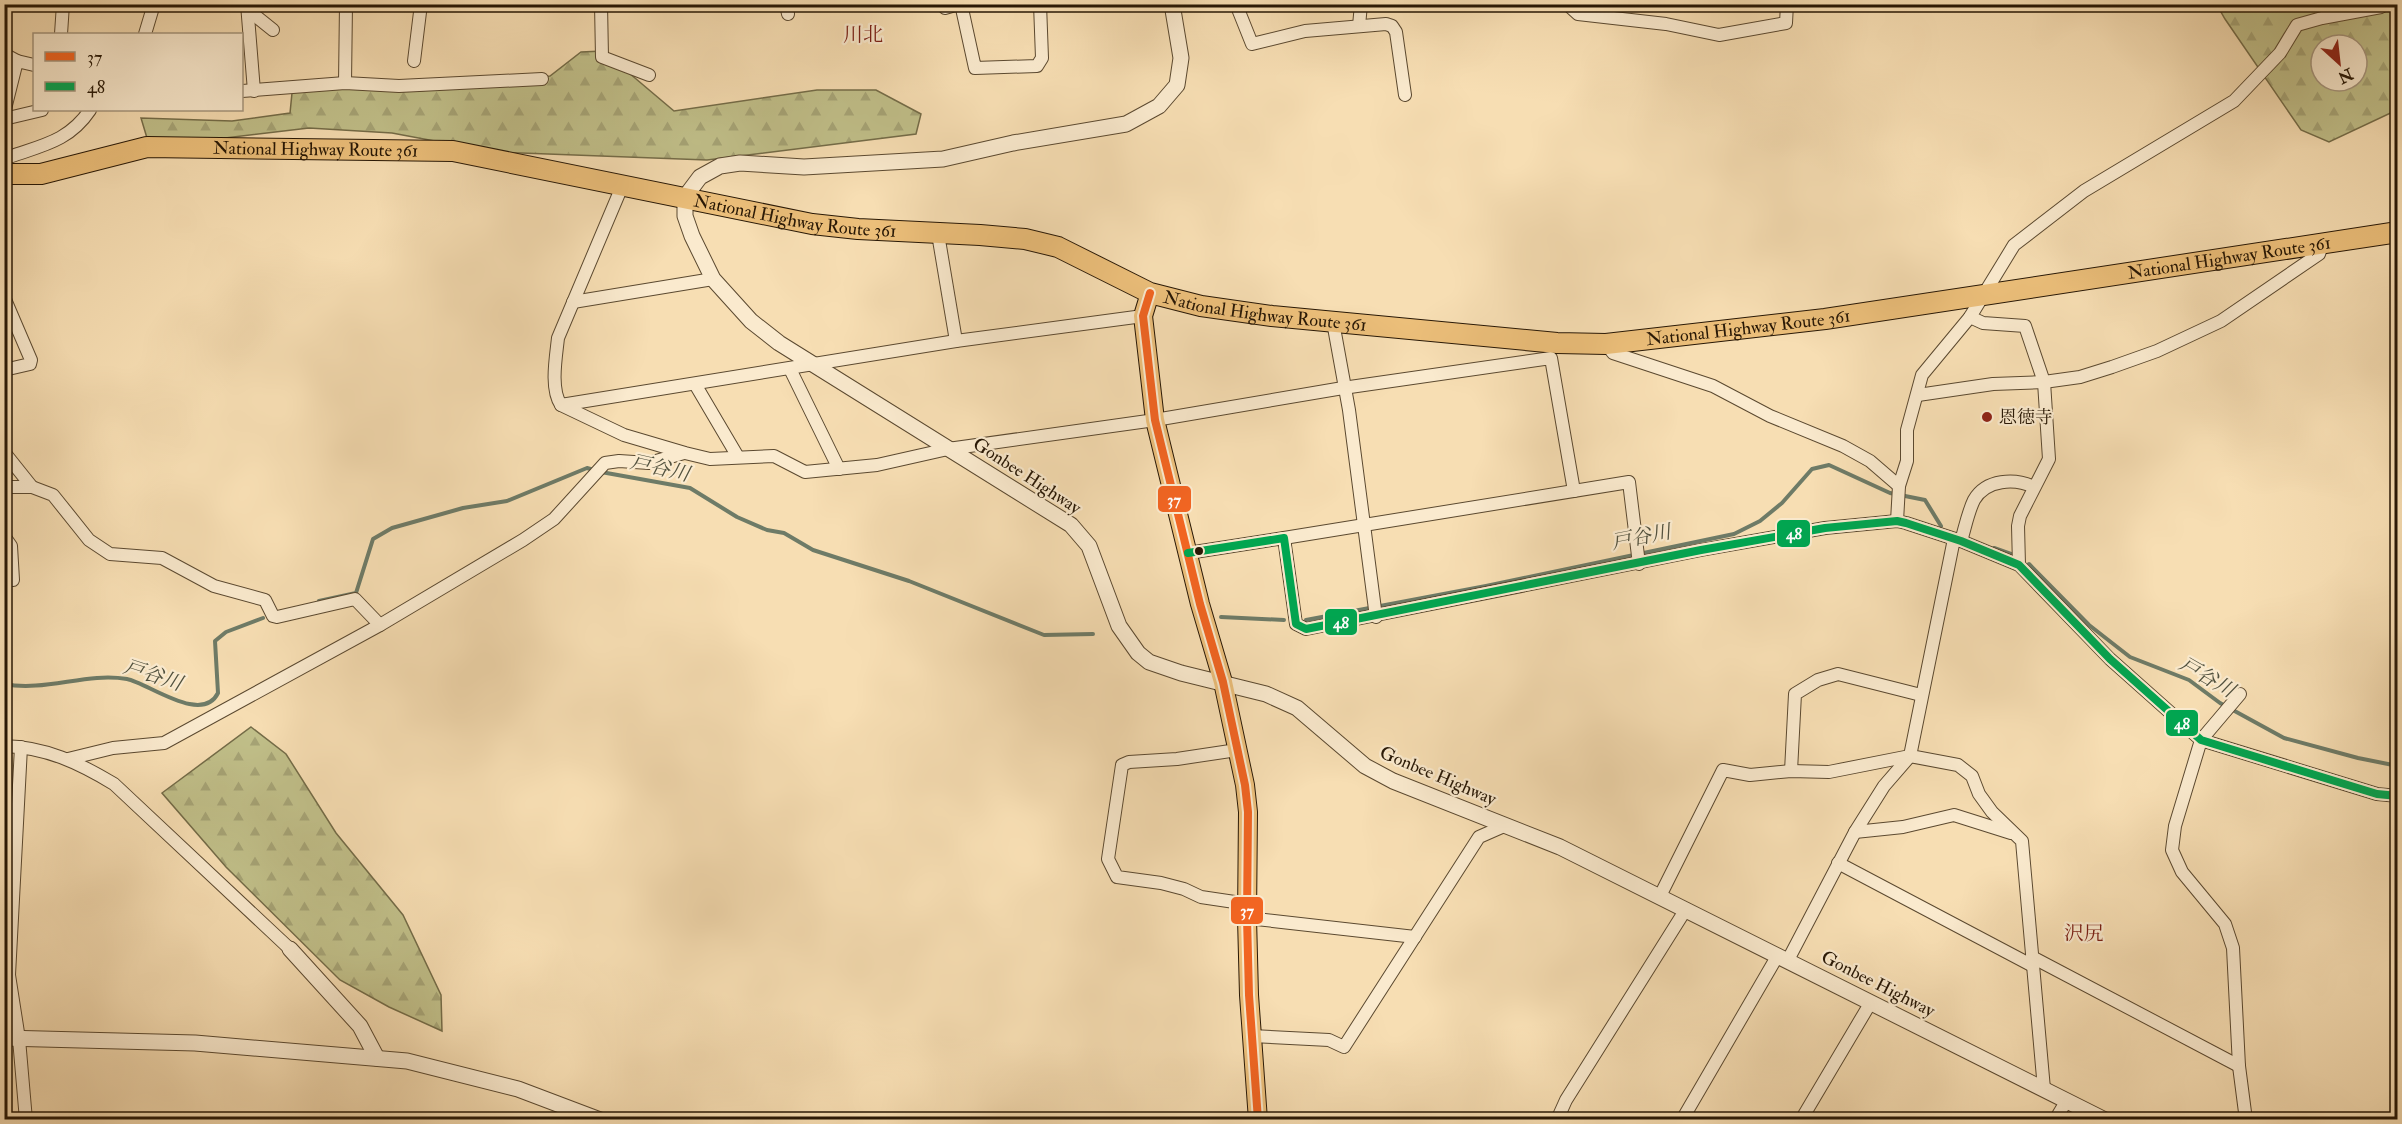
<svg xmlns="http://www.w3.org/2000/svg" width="2402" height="1124" font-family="'IM FELL Double Pica','Noto Serif JP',serif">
<defs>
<pattern id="forest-firs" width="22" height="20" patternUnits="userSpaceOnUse" patternTransform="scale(1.5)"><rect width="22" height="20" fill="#c1c08a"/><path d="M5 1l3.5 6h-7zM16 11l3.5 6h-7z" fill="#a6a476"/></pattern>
</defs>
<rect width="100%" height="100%" fill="#f7deb3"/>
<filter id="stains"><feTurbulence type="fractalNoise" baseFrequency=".00333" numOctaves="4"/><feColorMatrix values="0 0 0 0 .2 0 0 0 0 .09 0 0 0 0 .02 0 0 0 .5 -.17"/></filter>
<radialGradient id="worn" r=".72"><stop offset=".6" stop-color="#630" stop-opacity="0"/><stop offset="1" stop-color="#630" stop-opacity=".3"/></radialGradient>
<g fill="url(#forest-firs)" stroke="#746c48" stroke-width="1.5" fill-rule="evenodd">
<path d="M2217,5H2397V110L2329,142L2301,130L2225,19ZM2321,45H2357V81H2321Z"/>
<polygon points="603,51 674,111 817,90 876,90 921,114 916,134 707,160 493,152 392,133 309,128 192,142 147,138 141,118 232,121 290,113 292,93 312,84 419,91 550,76 581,52"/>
<polygon points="251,727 286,754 336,833 403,915 441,995 442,1031 389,1007 340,980 226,867 162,793"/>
</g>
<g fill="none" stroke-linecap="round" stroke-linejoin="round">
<g stroke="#6e7b67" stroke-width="4">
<polyline points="601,472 690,488 737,517 767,530 784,533 813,550 909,581 1044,635 1093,634"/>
<polyline points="1994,548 2011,554"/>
<polyline points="2029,564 2089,625 2130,657 2189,680 2220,703 2284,738 2358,758 2398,766"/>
<polyline points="319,601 356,593 373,539 392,528 463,508 507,501 587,468 594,470"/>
<polyline points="1221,617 1284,620"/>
<polyline points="1306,620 1486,586 1734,534 1760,521 1782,503 1812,469 1829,465 1890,493 1925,500 1941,526"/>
<path d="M4,684C46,692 86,672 127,679C148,683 202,725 218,693L215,641L226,632L263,618"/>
</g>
<defs>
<g id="minor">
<polyline points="247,4 254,91"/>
<polyline points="601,4 602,57 649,75"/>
<polyline points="786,4 788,14"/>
<polyline points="945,4 945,8 959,4"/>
<polyline points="961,4 975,68 1037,66 1042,58 1040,4"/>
<polyline points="1236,4 1252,44 1305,31 1386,24 1392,26 1396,32 1405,95"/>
<polyline points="1567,4 1578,14 1666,24 1719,35 1786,23 1787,4"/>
<polyline points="248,10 273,30"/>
<polyline points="1359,26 1361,4"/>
<polyline points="61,34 63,4"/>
<polyline points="145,34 154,4"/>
<polyline points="4,54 17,61"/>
<polyline points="414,61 421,4"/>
<polyline points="345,83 346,4"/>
<polyline points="242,91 345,83 399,86 542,79"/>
<polyline points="4,113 17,61 34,65"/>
<polyline points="4,119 42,110"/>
<path d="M4,157L12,156C44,145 70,140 90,110"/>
<path d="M623,184L558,338C556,357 550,389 561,405L624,435L685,453L710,459L774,456L805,472L877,465L948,449L1155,420L1343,388L1551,358L1574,491"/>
<polyline points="938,234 956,341"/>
<polyline points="4,297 31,360 30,364 4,370"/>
<polyline points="573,302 713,279"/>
<polyline points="1970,317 1983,323 2025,326 2044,382 2049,459 2020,516 2018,526 2019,565"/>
<polyline points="1333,322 1349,410 1376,617"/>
<polyline points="1606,344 1613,353 1713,386 1770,416 1843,446 1870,461 1899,486"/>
<polyline points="790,369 839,469"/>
<polyline points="695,384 738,457"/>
<polyline points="1918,395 1993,384 2044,382 2080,377 2112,367 2157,351 2221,321 2319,254 2323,243"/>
<polyline points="561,405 956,341 1143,316"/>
<polyline points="4,452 32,487"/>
<polyline points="4,487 32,487 53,495 89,540 110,554 162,558 214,586 265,600 273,616 277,617 355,599 380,625"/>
<polyline points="1897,521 1899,486 1907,461 1907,430 1922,375 1970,317 2014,245 2084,191 2234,101 2280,53 2297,25 2322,18 2381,7 2385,4"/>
<polyline points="4,536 11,546 13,580"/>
<polyline points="1284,538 1629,482 1639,564"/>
<path d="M1961,541C1965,528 1968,512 1974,500C1986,479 2015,478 2034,487"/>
<polyline points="1188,553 1284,538 1296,624 1306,629 1701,550 1825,528 1897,521 1906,523 1961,541 2019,565 2110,659 2201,740 2377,794 2398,796"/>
<polyline points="2240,694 2201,740 2175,826 2172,850 2182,872 2225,924 2233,948 2239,1066 2246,1120"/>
<path d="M4,746C46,747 79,763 114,784L290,949"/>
<polyline points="21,747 9,975 19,1039 26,1120"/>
<polyline points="1237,750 1177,759 1129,762 1122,765 1108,859 1117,877 1161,883 1184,889 1201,897 1248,904"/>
<polyline points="68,759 113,748 164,743 380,625 523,540 554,519 605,463 619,461 649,463 684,453"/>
<polyline points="1791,771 1795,694 1818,680 1838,674 1921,695"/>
<polyline points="1855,832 1903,827 1954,815 2011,833"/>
<polyline points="1838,863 2033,966"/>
<polyline points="1660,896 1723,770 1750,775 1791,771 1829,772 1910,756 1958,765 1972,776 1979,794 1992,812 2022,841 2044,1089"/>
<polyline points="1247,918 1415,937"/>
<polyline points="2032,957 2239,1066"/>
<polyline points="1788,960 1855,832 1884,786 1910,756 1954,539"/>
<polyline points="1252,1036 1329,1040 1344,1047 1479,837 1504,826"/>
<polyline points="1557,1120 1566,1100 1686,909"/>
<polyline points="1682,1120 1778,955"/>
<polyline points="1801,1120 1871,1002"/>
<polyline points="2055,1120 2067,1100"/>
</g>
<g id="tertiary">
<polyline points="1172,4 1181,58 1177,85 1159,106 1126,124 1013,143 943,159 804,167 740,163 720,166 700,177 685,197 685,216 692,236 713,279 751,321 779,343 1071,525 1089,546 1119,626 1138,653 1149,662 1181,673 1266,694 1297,708 1365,766 1393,781 1560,847 2105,1120"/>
<polyline points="290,949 360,1026 377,1058"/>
<polyline points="4,1038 195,1043 407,1061 518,1089 600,1120"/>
</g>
<polyline id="primary" points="1150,293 1143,316 1155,420 1200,604 1223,682 1245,785 1248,812 1247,918 1249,995 1258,1120"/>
<g id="trunk">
<path id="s1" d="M4,174H41L147,147L453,151L812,224L858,229L980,235L1025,239L1058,247L1150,293L1201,306L1272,316L1557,343L1606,344L1825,319L2398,232"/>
</g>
</defs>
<use href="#minor" stroke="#5b4930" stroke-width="14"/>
<use href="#tertiary" stroke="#5b4930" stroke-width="17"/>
<use href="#primary" stroke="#271705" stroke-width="20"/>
<use href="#trunk" stroke="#271705" stroke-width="22"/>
<use href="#minor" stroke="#faeace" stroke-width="12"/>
<use href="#tertiary" stroke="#faeace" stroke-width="15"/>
<use href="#primary" stroke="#ecbf7a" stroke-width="18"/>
<use href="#trunk" stroke="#ecbf7a" stroke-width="20"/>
<defs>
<polyline id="bus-1" points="1150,293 1143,316 1155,420 1200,604 1223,682 1245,785 1248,812 1247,918 1249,995 1258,1120"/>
<polyline id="bus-2" points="1188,553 1284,538 1296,624 1306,629 1701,550 1825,528 1897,521 1906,523 1961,541 2019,565 2110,659 2201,740 2377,794 2398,796"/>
</defs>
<use href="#bus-1" stroke="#faeace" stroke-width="12"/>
<use href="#bus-2" stroke="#faeace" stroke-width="12"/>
<use href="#bus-1" stroke="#f26522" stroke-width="8"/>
<use href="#bus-2" stroke="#00a651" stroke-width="8"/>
</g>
<circle fill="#8f2418" stroke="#faeace" stroke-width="2" cx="1987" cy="417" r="6"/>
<circle fill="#271705" stroke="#faeace" stroke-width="2" cx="1199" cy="551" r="5"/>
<g text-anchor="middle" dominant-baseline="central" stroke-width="4.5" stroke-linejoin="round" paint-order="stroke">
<g font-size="18" fill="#271705" stroke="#faeace">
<text stroke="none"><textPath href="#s1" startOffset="315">National Highway Route 361</textPath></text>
<text stroke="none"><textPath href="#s1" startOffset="801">National Highway Route 361</textPath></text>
<text stroke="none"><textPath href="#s1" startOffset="2258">National Highway Route 361</textPath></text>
<text stroke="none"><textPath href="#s1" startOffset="1286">National Highway Route 361</textPath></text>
<text stroke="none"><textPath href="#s1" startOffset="1772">National Highway Route 361</textPath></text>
<text transform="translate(1027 476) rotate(33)">Gonbee Highway</text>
<text transform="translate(1438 776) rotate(23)">Gonbee Highway</text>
<text transform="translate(1878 984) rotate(27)">Gonbee Highway</text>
</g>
<g font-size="18" fill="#271705" stroke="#faeace" text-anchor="start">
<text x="1999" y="417">恩徳寺</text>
</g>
<g font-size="20" fill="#7a1f14" stroke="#faeace">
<text x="863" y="34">川北</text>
<text x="2084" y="933">沢尻</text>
</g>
<g font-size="20" font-style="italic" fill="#51513e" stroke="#faeace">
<text transform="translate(660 468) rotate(13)">戸谷川</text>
<text transform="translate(1641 537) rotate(-11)">戸谷川</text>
<text transform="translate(153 675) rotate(18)">戸谷川</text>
<text transform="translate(2207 677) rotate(30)">戸谷川</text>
</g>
</g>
<g stroke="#faeace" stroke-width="2">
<rect x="1157" y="485" width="35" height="28" rx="6" fill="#f26522"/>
<rect x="1776" y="519" width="35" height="29" rx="6" fill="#00a651"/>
<rect x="1324" y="608" width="34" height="28" rx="6" fill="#00a651"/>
<rect x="2165" y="709" width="34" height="28" rx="6" fill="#00a651"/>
<rect x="1230" y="896" width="34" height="29" rx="6" fill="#f26522"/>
</g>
<g font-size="16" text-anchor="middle" font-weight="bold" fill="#fff">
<text x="1174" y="505">37</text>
<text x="1794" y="539">48</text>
<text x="1341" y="628">48</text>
<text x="2182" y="729">48</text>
<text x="1247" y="916">37</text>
</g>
<rect width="2402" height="1124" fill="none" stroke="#f7deb3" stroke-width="24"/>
<rect x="6" y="6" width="2390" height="1112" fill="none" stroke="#271705" stroke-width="3"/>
<rect x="12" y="12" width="2378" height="1100" fill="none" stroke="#271705" stroke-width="1.5"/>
<rect x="33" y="33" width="210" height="78" fill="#faeace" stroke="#a6967e" stroke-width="1.5"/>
<rect x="45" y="52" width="30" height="9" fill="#f26522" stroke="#a6967e" stroke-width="1.5"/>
<text x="87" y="63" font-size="18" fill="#271705">37</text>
<rect x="45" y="82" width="30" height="9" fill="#00a651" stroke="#a6967e" stroke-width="1.5"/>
<text x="87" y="93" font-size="18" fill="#271705">48</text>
<g transform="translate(2339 63) rotate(153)"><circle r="28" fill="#faeace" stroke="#a6967e" stroke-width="1.5"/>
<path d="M0-4.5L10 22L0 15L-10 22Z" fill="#8f2418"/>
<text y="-9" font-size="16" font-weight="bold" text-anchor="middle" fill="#271705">N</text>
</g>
<rect width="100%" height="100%" filter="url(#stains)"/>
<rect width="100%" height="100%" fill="url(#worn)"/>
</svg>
